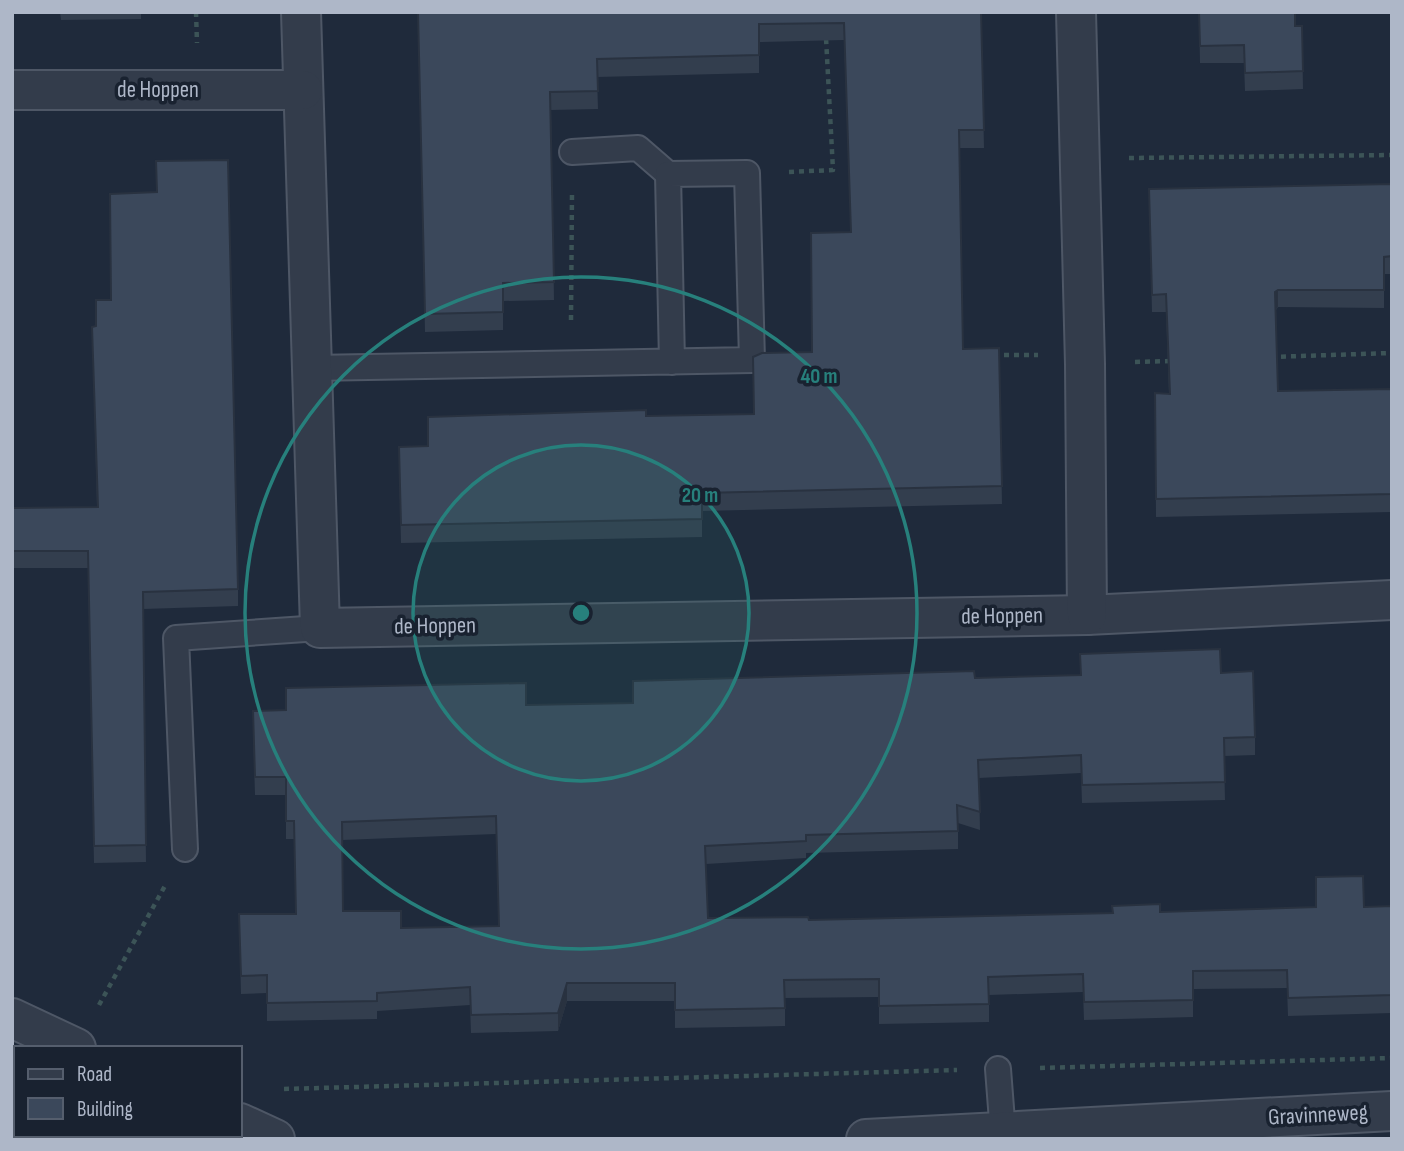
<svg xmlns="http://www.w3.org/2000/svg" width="1404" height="1151" font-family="'Sofia Sans Condensed',sans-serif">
<rect width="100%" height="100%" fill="#1f2a3b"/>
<polygon fill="#21383c" points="12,1057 16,1059 16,1135 183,1135 189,1139 12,1139"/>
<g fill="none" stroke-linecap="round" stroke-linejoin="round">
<defs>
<g id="service">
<polyline points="572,152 638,148 668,174"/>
<polyline points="312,368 752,360 747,173 668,174 672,362"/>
<polyline points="185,849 176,638 320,628"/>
<polyline points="998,1069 1003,1134"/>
</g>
<g id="minor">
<polyline points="301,12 320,628 1087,615 1392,600"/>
<polyline points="1076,12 1085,364 1087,615"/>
<polyline points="12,90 303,90"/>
<polyline points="12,1018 76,1048"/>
<polyline points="240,1123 275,1139"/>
<polyline points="866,1139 1392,1111"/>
</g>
</defs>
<use href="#service" stroke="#4e5766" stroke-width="28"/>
<use href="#minor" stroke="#4e5766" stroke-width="42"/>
<g stroke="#3c5457" stroke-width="4.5" stroke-dasharray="5 5" stroke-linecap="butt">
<polyline points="196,12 197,43"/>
<polyline points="1129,158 1392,155"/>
<polyline points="789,172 833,170 826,38"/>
<polyline points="571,320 572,193"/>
<polyline points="994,355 1038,355"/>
<polyline points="1271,357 1392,353"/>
<polyline points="1135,362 1172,361"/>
<polyline points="99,1005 166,884"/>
<polyline points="1040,1068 1392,1058"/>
<polyline points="284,1089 957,1070"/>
</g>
<use href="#service" stroke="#333c4b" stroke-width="24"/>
<use href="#minor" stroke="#333c4b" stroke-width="38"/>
</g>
<g fill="#333e4e" fill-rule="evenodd">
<polygon points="60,12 141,12 141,19 61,20"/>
<polygon points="418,12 981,12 984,148 959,148 963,349 999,348 1002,504 702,511 702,537 401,543 399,465 428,446 646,416 754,414 812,352 851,232 844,40 759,42 759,73 597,77 598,109 551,110 554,300 503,301 503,330 425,332"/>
<polygon points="1199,12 1295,26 1302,26 1303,89 1245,91 1244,63 1200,63"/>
<polygon points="1392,184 1392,274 1384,274 1384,308 1278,307 1276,310 1278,391 1392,389 1392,512 1156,517 1155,393 1169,394 1166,312 1152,312 1149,189"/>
<polygon points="111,300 238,589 238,606 143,609 146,862 94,863 88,568 12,568 12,508 97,507 92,327 96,326"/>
<path d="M1080,654L1221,673L1255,737V755L1224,756L1225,800L1082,803L1081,773L979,778L980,830L958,823V849L806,853V858L706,864L708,918L809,920L1392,906V1013L1288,1016L1287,988L1193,989V1017L1084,1020L1083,992L989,995V1022L879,1024V997L785,998V1026L675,1028V1001H567L558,1031L471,1033L470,1005L377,1011V1019L267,1021V993L241,994L239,914H296L294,839H286V795H255L253,729L286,710L633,703V681L975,678L1080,675ZM496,834L499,926L401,928L343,911L342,840Z"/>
</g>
<g fill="#293240">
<polygon points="1278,290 1278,307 1275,310 1275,292"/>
<polygon points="567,983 567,1001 558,1031 558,1013"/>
</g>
<g fill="#3b485b" stroke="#293240" stroke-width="2" fill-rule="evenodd">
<polygon points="418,12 981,12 984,130 959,130 963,349 999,348 1002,486 702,493 702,519 401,525 399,447 428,446 428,417 646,410 646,416 754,414 753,357 762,353 812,352 811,233 851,232 844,23 759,24 759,55 597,59 598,91 550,92 554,282 503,283 503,312 425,314"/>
<polygon points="1199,12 1295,12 1295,26 1302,26 1303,71 1245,73 1244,45 1200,46"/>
<polygon points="228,160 238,589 143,592 146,845 94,846 88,551 12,551 12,508 98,507 92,327 96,326 96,300 111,300 110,194 157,192 156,161"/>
<polygon points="1392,184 1392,256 1384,257 1384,290 1278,290 1275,292 1278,391 1392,389 1392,494 1156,499 1155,393 1170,394 1166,294 1152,295 1149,189"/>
<path d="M1220,649L1221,673L1253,671L1255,737L1224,738L1225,782L1082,785L1081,755L978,760L980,812L957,805L958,831L806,835V841L705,846L708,918L808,917L809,920L1113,913L1112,906L1160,904V912L1316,907V877L1363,876L1364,907L1392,906V995L1288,998L1287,970L1193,971V1000L1084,1002L1083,974L988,977L989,1004L879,1006V979L784,980L785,1008L675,1010V983H567L558,1013L471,1015L470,987L377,993V1001L267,1003V975L241,976L239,914H296L294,821H286V777H255L253,711L286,710V688L526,683V705L633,703V681L974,671L975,678L1081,675L1080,654ZM496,816L499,926L401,928V911H343L342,822Z"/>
</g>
<circle cx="581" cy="613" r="168" fill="#27807c" fill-opacity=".12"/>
<g fill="none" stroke="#27807c" stroke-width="3.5">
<circle cx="581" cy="613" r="168"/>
<circle cx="581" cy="613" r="336"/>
</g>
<g text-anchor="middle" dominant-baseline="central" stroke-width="7" stroke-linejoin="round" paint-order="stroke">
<g font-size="23" fill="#aeb7c8" stroke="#192230">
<text x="158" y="90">de Hoppen</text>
<text transform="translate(1002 616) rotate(-1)">de Hoppen</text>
<text transform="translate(435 626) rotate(-1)">de Hoppen</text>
<text transform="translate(1318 1115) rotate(-3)">Gravinneweg</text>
</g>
</g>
<circle cx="581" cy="613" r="10" fill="#27807c" stroke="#192230" stroke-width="3.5"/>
<g font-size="21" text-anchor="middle" font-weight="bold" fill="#27807c" stroke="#192230" stroke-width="7" stroke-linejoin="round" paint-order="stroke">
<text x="819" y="383">40 m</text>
<text x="700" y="502">20 m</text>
</g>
<rect width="1404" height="1151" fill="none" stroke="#aeb7c8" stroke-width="28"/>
<rect x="14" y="1046" width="228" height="91" fill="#192230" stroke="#555e6d" stroke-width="2"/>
<rect x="28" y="1069" width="35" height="10" fill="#333c4b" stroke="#555e6d" stroke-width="2"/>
<text x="77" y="1081" font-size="21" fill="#aeb7c8">Road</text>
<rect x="28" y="1098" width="35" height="21" fill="#3b485b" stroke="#555e6d" stroke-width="2"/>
<text x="77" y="1116" font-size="21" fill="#aeb7c8">Building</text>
</svg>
